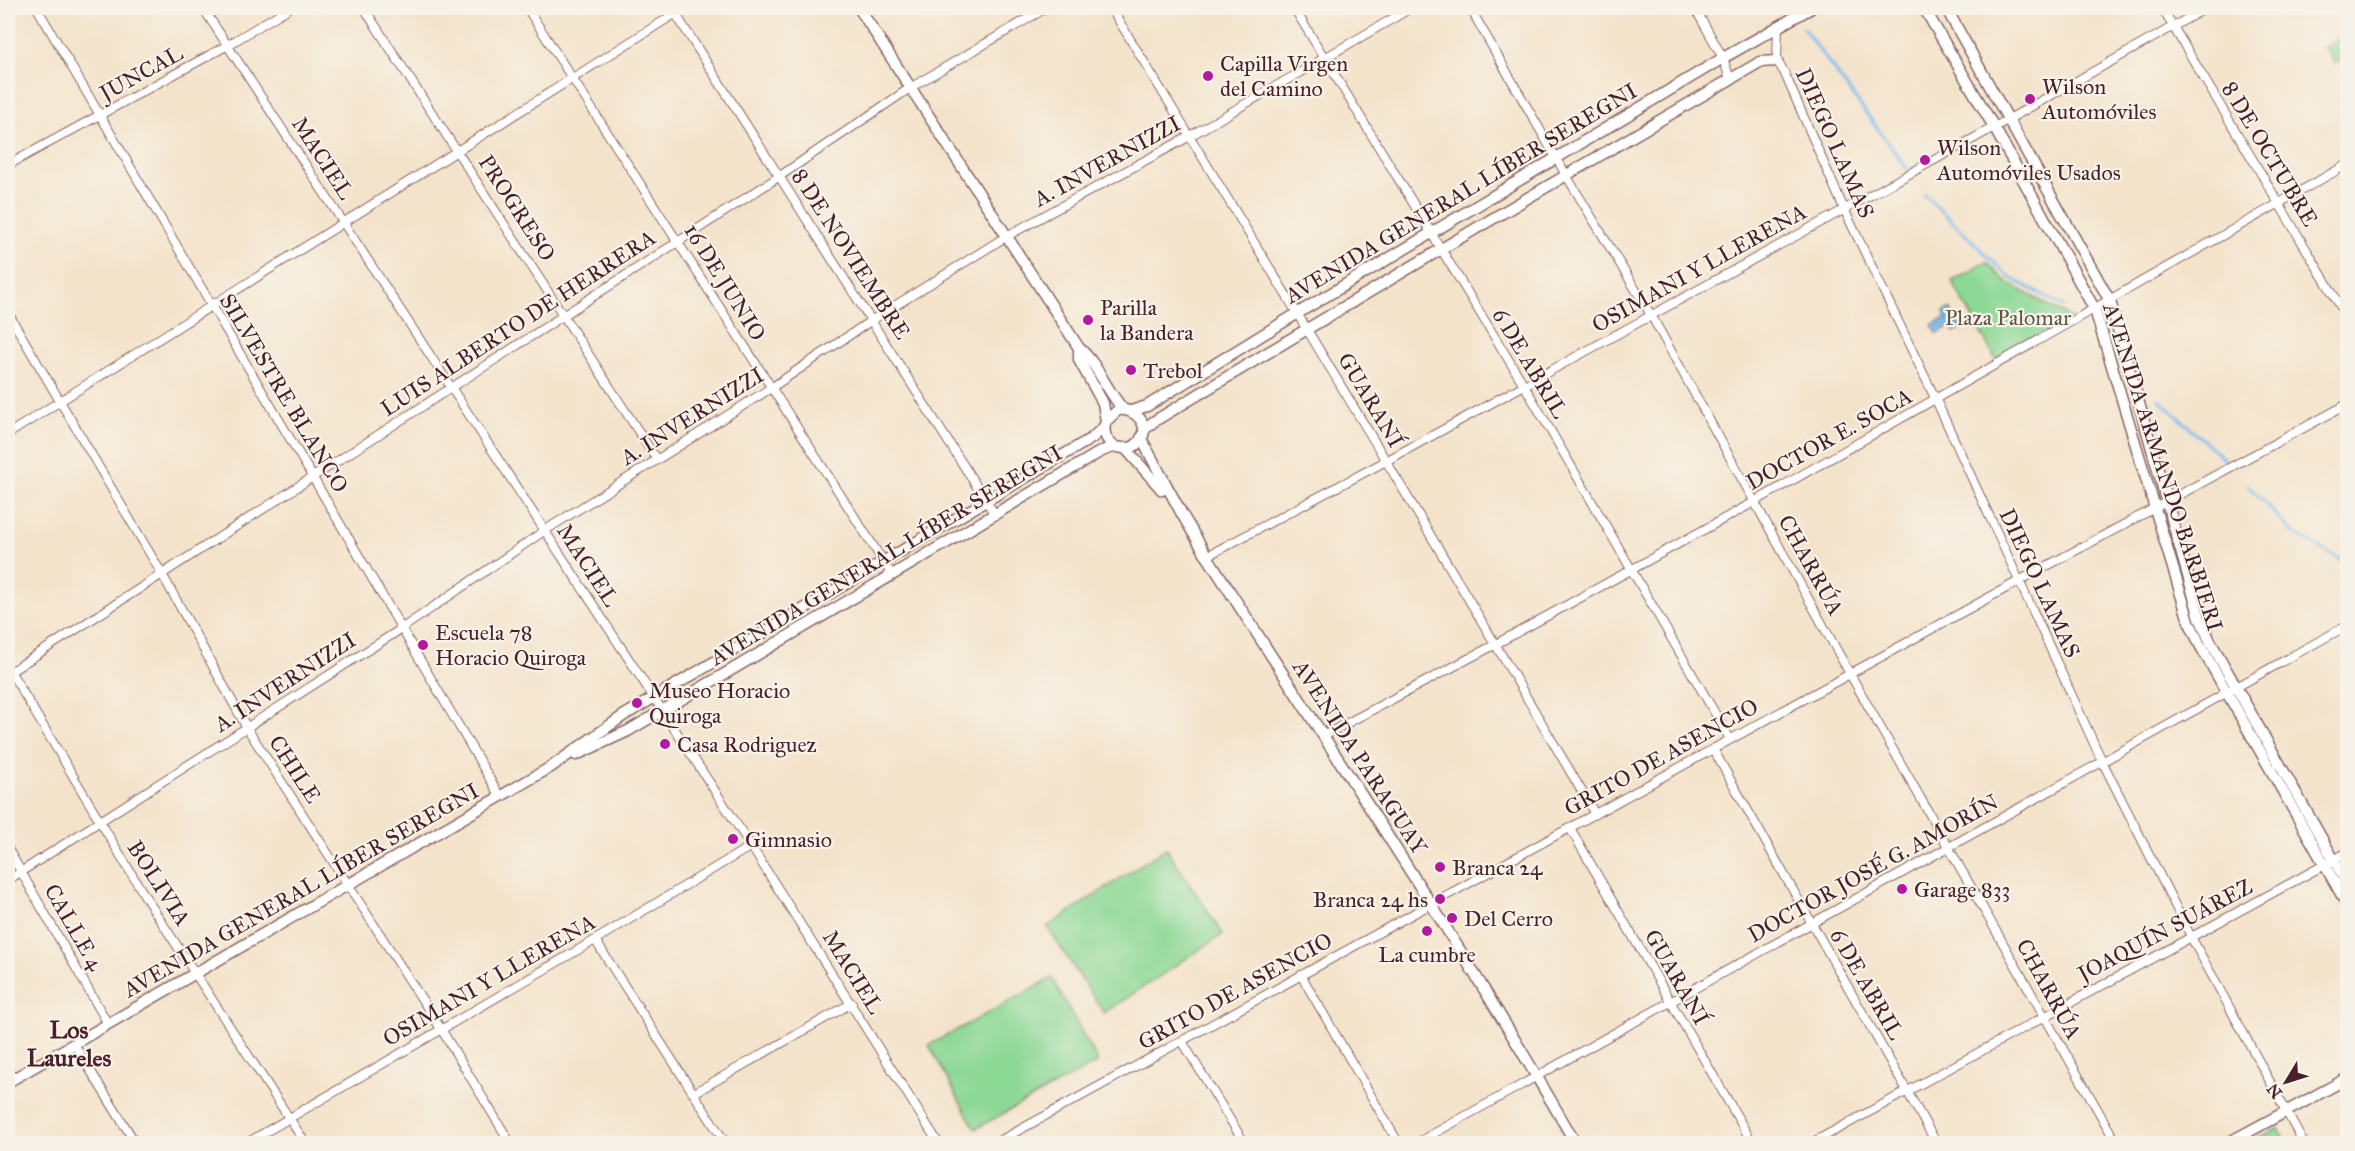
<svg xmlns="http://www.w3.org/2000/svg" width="2355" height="1151" font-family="'IM FELL Great Primer',serif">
<defs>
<pattern id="water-waves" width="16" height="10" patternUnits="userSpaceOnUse" patternTransform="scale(1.5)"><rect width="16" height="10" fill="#7abef0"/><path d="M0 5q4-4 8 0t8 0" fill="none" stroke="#669ac3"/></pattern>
</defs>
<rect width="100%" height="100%" fill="#f7f3e8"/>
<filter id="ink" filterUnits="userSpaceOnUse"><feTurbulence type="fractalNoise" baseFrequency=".0167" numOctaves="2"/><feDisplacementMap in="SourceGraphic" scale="12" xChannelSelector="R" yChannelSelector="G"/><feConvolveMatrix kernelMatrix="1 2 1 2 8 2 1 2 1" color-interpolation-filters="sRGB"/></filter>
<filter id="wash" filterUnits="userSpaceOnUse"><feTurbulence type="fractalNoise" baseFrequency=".008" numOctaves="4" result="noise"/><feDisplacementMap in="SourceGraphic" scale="24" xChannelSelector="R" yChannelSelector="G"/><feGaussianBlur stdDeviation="1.35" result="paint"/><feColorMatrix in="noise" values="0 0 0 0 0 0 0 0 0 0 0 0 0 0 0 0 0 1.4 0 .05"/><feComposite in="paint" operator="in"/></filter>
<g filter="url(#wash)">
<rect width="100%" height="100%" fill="#f4e3cb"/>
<g fill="#8cd895" stroke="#6b7c60" stroke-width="1.5">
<polygon points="2347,34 2347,57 2335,64 2325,47"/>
<polygon points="1987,262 2005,281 2071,318 1996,360 1952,281"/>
<polygon points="1166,848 1223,934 1104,1013 1047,927"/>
<polygon points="1052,978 1098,1062 975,1129 929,1045"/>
<polygon points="2278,1128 2287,1143 2248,1143"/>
</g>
<polygon fill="url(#water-waves)" stroke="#626e8e" stroke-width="1.5" points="1950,309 1961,328 1954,332 1951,326 1937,333 1932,325 1946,318 1944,312"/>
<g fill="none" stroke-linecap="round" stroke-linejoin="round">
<g stroke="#7abef0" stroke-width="3">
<polyline points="1784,8 1785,8"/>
<polyline points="1803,28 1909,171"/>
<polyline points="1924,194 2009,277 2063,306"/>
<polyline points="2159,399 2226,461"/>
<polyline points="2248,485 2294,534 2348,563"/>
</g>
</g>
</g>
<g filter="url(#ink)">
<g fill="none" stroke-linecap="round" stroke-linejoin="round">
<defs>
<g id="minor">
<polyline points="37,8 500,796"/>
<polyline points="203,8 751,846 939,1144"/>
<polyline points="364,8 657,460"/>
<polyline points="527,8 892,575"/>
<path d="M1111,8C1275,275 1437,543 1595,814"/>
<polyline points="1294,8 1524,385 1730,739"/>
<polyline points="1470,8 1566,175 1651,315 1850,674 2117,1144"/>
<polyline points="1695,8 1723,58 1730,79"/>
<polyline points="2162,8 2348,319"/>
<polyline points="675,13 995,515"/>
<polyline points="1778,26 1777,61 1784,72 1844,209 1936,400 2102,761 2191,937 2304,1144"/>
<polyline points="8,165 228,45 289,8"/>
<polyline points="8,313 162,574 247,728 441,1029 511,1144"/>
<polyline points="8,434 684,8"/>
<polyline points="1207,556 1386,461 2009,119 2206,8"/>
<polyline points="9,669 146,898 306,1144"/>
<polyline points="10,672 780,176 910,88 1046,8"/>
<polyline points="1323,736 1496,644 1756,501 2348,164"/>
<polyline points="1713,749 1937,1144"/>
<polyline points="1570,828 1753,1144"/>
<polyline points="8,849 108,1024"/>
<polyline points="8,880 401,629 544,531 771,388 872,320 1007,236 1190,136 1411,8"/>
<polyline points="595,940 726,1144"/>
<polyline points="1301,975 1399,1144"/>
<polyline points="1182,1041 1245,1144"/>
<polyline points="74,1044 136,1144"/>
<polyline points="694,1093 852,1003"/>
<polyline points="245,1144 595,940 751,846"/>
<polyline points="994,1144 2019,581 2348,404"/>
<polyline points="1415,1144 2348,625"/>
<polyline points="1810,1144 2348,852"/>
</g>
<g id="tertiary">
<path d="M859,8L1079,348C1098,364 1106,390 1123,409"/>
<polyline points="1924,8 1994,127 2095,310 2189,621 2200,645 2348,906"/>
<polyline points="1946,8 2110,301 2200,618 2210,641 2348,885"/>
<polyline points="1079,348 1079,360 1103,403 1106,421"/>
<polyline points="1131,411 1147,406 1298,313 1723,58 1811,8"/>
<path d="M1144,430L1153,422C1354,300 1557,180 1760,62L1777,61"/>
<path d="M1141,438L1183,516L1207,556C1332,751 1461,943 1576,1144"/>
<polyline points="1126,449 1162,490"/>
<path d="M576,755L628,731L1100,452C1104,450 1109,448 1114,447C1122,447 1129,451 1137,444C1154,429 1137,407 1118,410L1106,421C1102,432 1106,441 1115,447"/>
<polyline points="8,1082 551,767 623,716 1092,438 1104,427"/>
<polyline points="2226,1144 2348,1078"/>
</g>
</defs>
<use href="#minor" stroke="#866463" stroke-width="10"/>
<use href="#tertiary" stroke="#866463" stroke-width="13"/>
<use href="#minor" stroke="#fff" stroke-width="8"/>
<use href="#tertiary" stroke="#fff" stroke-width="10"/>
</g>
</g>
<g fill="#b5179e" stroke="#f7f3e8" stroke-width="2">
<circle cx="1208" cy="76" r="6"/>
<circle cx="2030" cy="99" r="6"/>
<circle cx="1925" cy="160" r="6"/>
<circle cx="1088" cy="320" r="6"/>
<circle cx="1131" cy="370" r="6"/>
<circle cx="423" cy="645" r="6"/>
<circle cx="637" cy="703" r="6"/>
<circle cx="665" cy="744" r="6"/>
<circle cx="733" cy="839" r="6"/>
<circle cx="1440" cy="867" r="6"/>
<circle cx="1902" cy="889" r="6"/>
<circle cx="1440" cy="899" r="6"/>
<circle cx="1452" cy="918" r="6"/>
<circle cx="1427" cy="931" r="6"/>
</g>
<g text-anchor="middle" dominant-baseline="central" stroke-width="4.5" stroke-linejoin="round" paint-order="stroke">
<g font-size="22" fill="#4a1f2b" stroke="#f7f3e8" text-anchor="start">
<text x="1220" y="63">Capilla Virgen<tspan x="1220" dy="25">del Camino</tspan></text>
<text x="2042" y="86">Wilson<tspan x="2042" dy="25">Automóviles</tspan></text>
<text x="1937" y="147">Wilson<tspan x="1937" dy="25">Automóviles Usados</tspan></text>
<text x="1100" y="307">Parilla<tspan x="1100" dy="25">la Bandera</tspan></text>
<text x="1143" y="370">Trebol</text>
<text x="435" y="632">Escuela 78<tspan x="435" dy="25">Horacio Quiroga</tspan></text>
<text x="649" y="690">Museo Horacio<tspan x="649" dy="25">Quiroga</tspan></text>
<text x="677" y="744">Casa Rodriguez</text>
<text x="745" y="839">Gimnasio</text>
<text x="1452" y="867">Branca 24</text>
<text x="1914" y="889">Garage 833</text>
<text x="1428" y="899" text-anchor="end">Branca 24 hs</text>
<text x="1464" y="918">Del Cerro</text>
<text x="1427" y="954" text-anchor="middle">La cumbre</text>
</g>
<g font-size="22" fill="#4a1f2b" stroke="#f7f3e8">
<text transform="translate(141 73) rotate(-29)">JUNCAL</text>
<text transform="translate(1835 143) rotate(66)">DIEGO LAMAS</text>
<text transform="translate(2270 154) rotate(59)">8 DE OCTUBRE</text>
<text transform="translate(323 158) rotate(57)">MACIEL</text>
<text transform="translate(1107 161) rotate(-29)">A. INVERNIZZI</text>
<text transform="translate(1461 193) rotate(-31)">AVENIDA GENERAL LÍBER SEREGNI</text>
<text transform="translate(517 208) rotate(57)">PROGRESO</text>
<text transform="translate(851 254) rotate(57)">8 DE NOVIEMBRE</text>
<text transform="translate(1699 268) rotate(-29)">OSIMANI Y LLERENA</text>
<text transform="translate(725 282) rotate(58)">16 DE JUNIO</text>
<text transform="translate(518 323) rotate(-33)">LUIS ALBERTO DE HERRERA</text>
<text transform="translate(1530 363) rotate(59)">6 DE ABRIL</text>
<text transform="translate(284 393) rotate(59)">SILVESTRE BLANCO</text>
<text transform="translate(1371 400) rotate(59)">GUARANÍ</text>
<text transform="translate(692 416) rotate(-32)">A. INVERNIZZI</text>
<text transform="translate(1829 439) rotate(-29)">DOCTOR E. SOCA</text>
<text transform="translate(2163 467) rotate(72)">AVENIDA ARMANDO BARBIERI</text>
<text transform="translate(886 555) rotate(-31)">AVENIDA GENERAL LÍBER SEREGNI</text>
<text transform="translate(588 565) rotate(57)">MACIEL</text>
<text transform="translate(1811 565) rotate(61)">CHARRÚA</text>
<text transform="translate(2040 583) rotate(65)">DIEGO LAMAS</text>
<text transform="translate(285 682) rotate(-33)">A. INVERNIZZI</text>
<text transform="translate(1360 757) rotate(57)">AVENIDA PARAGUAY</text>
<text transform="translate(1661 757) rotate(-29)">GRITO DE ASENCIO</text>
<text transform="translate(295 769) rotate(57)">CHILE</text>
<text transform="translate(1873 868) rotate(-29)">DOCTOR JOSÉ G. AMORÍN</text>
<text transform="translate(159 883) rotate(57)">BOLIVIA</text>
<text transform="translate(301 890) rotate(-30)">AVENIDA GENERAL LÍBER SEREGNI</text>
<text transform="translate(74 927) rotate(60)">CALLE 4</text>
<text transform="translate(2165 930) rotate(-28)">JOAQUÍN SUÁREZ</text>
<text transform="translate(853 972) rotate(58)">MACIEL</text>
<text transform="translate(1677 977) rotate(60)">GUARANÍ</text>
<text transform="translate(489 980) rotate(-30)">OSIMANI Y LLERENA</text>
<text transform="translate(1867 984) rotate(60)">6 DE ABRIL</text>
<text transform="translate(2049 989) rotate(61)">CHARRÚA</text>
<text transform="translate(1235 991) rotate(-29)">GRITO DE ASENCIO</text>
</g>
<g font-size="22" fill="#5e564b" stroke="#f7f3e8">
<text x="2008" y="317">Plaza Palomar</text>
</g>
<g font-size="24" font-weight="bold" fill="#4a1f2b" stroke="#f7f3e8">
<text x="69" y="1030">Los<tspan x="69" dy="28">Laureles</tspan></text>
</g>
</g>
<rect width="2355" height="1151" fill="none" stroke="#f7f3e8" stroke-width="30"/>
<g transform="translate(2286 1082) rotate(232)" stroke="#f7f3e8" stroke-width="4.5" paint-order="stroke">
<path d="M0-4.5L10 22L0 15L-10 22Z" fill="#4a1f2b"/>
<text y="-9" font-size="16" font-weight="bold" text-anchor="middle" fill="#4a1f2b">N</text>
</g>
</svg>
